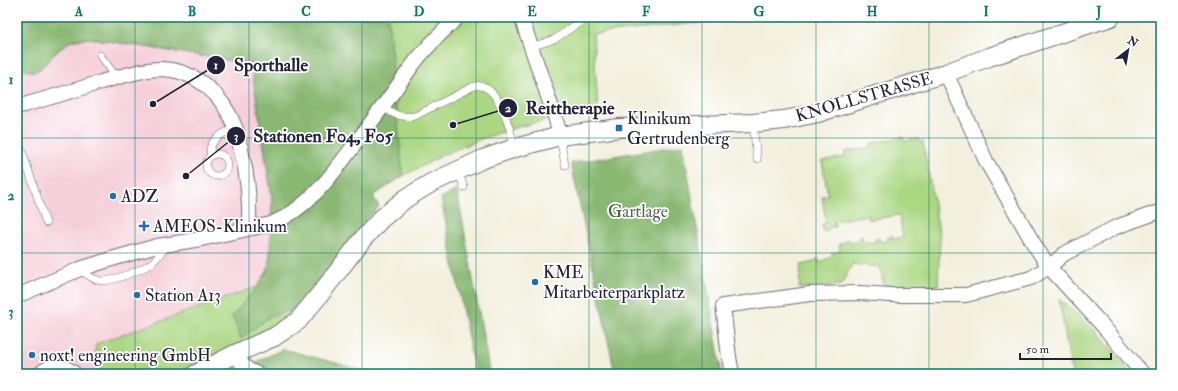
<svg xmlns="http://www.w3.org/2000/svg" width="1178" height="391" font-family="'IM FELL Double Pica',serif">
<rect width="100%" height="100%" fill="#fff"/>
<filter id="ink" filterUnits="userSpaceOnUse"><feTurbulence type="fractalNoise" baseFrequency=".025" numOctaves="2"/><feDisplacementMap in="SourceGraphic" scale="8" xChannelSelector="R" yChannelSelector="G"/><feConvolveMatrix kernelMatrix="1 2 1 2 8 2 1 2 1" color-interpolation-filters="sRGB"/></filter>
<filter id="wash" filterUnits="userSpaceOnUse"><feTurbulence type="fractalNoise" baseFrequency=".012" numOctaves="4" result="noise"/><feDisplacementMap in="SourceGraphic" scale="16" xChannelSelector="R" yChannelSelector="G"/><feGaussianBlur stdDeviation="0.9" result="paint"/><feColorMatrix in="noise" values="0 0 0 0 0 0 0 0 0 0 0 0 0 0 0 0 0 1.4 0 .05"/><feComposite in="paint" operator="in"/></filter>
<g filter="url(#wash)">
<rect width="100%" height="100%" fill="#f2efdc"/>
<polygon fill="#f5cfda" points="90,38 251,64 272,198 270,253 268,270 257,287 152,374 17,374 17,55 21,66 61,48 71,41"/>
<g fill="#abd783" stroke="#667c5f">
<path d="M17,17H755L593,34L598,107L518,127L483,138L445,154L403,176L373,196L379,207L361,225L317,284L295,308L268,329L232,349L179,374H107L95,365L96,344L257,287L268,270L270,253L272,198L251,64L90,38C84,39 75,39 69,42C58,49 50,60 40,69C36,71 33,72 28,71C12,65 17,31 17,17Z"/>
<polygon points="903,137 904,141 918,139 919,142 923,141 940,238 938,285 924,287 884,286 880,267 852,264 841,285 799,288 801,265 814,262 818,258 819,263 832,256 832,253 840,251 839,244 846,242 845,239 853,242 862,236 863,241 868,240 869,243 876,241 876,238 883,242 892,235 893,239 903,237 899,215 868,220 867,215 834,221 835,227 827,228 828,231 823,232 822,224 826,223 822,196 828,195 822,161 845,157 844,152 871,147 871,143"/>
<polygon points="1059,299 1097,332 1132,374 1072,374"/>
</g>
<g fill="#88b871" stroke="#556d56">
<path d="M17,17H388L403,176L373,196L379,207L361,225L317,284L295,308L269,317L241,339L232,316L257,287L268,270L270,253L272,198L251,64L90,38C84,39 75,39 69,42C58,49 50,60 40,69C36,71 33,72 28,71C12,65 17,31 17,17Z"/>
<polygon points="683,145 722,374 615,374 571,163"/>
<polygon points="457,190 490,374 475,374 441,198"/>
<polygon points="283,349 377,374 271,374 256,370 250,365"/>
</g>
</g>
<g filter="url(#ink)">
<g fill="none" stroke-linecap="round" stroke-linejoin="round">
<defs>
<g id="service">
<polyline points="531,47 555,39 587,17"/>
<polyline points="100,55 117,78"/>
<path d="M383,107C395,115 400,118 415,116L474,86C476,86 478,85 480,86C501,89 510,131 515,147"/>
<polyline points="753,124 757,159"/>
<polyline points="560,137 565,165"/>
<polyline points="17,153 22,151 46,223"/>
<circle cx="217" cy="165" r="11"/>
<path d="M211,156C206,141 224,132 236,128"/>
<polyline points="458,172 464,187"/>
<path d="M80,270C87,274 94,281 102,281C113,281 145,269 153,262C158,257 163,251 167,245"/>
</g>
<g id="minor">
<polyline points="521,17 556,120 560,136"/>
<polyline points="946,73 986,161 1035,246 1049,267 1103,326 1143,374"/>
<path d="M17,107C45,99 73,91 101,82C119,77 142,69 161,69C196,70 223,95 235,127C238,134 239,142 241,150C248,176 250,201 249,228"/>
<path d="M17,296L80,269L115,258L157,246L201,239L271,224C309,209 334,172 358,140C376,116 394,91 412,66C425,48 442,32 458,17"/>
<path d="M235,354C242,364 246,371 258,374"/>
<path d="M40,374C50,363 65,365 75,374"/>
<polyline points="732,374 729,357 723,306 810,294 860,293 890,295 966,295 1031,278 1049,267 1064,254 1116,227 1161,211"/>
</g>
<polyline id="tertiary" points="196,374 235,354 274,337 298,321 325,288 362,240 381,219 405,199 431,183 483,159 515,148 560,136 619,128 753,123 784,120 818,113 946,73 989,57 1111,17"/>
</defs>
<use href="#service" stroke="#6b6a73" stroke-width="8"/>
<use href="#minor" stroke="#6b6a73" stroke-width="16"/>
<use href="#tertiary" stroke="#6b6a73" stroke-width="20"/>
<use href="#service" stroke="#fff" stroke-width="7"/>
<use href="#minor" stroke="#fff" stroke-width="14"/>
<use href="#tertiary" stroke="#fff" stroke-width="18"/>
</g>
</g>
<path fill="none" stroke="#0f766e" stroke-width="1" stroke-opacity="0.55" d="M135,17V374M249,17V374M362,17V374M476,17V374M589,17V374M702,17V374M816,17V374M929,17V374M1043,17V374M17,138H1161M17,253H1161"/>
<g fill="#1f6fb2" stroke="#fff" stroke-width="1.5">
<rect x="615" y="124" width="8" height="8" rx="2"/>
<circle cx="113" cy="196" r="4"/>
<path d="M142 220h4v4h4v4h-4v4h-4v-4h-4v-4h4z"/>
<circle cx="535" cy="282" r="4"/>
<circle cx="137" cy="295" r="4"/>
<circle cx="32" cy="355" r="4"/>
</g>
<g text-anchor="middle" dominant-baseline="central" stroke-width="3.5" stroke-linejoin="round" paint-order="stroke">
<g font-size="17" fill="#22223b" stroke="#fff">
<text transform="translate(864 97) rotate(-16)">KNOLLSTRASSE</text>
</g>
<g font-size="17" fill="#22223b" stroke="#fff" text-anchor="start">
<text x="627" y="118">Klinikum<tspan x="627" dy="20">Gertrudenberg</tspan></text>
<text x="121" y="196">ADZ</text>
<text x="153" y="226">AMEOS-Klinikum</text>
<text x="543" y="272">KME<tspan x="543" dy="20">Mitarbeiterparkplatz</tspan></text>
<text x="145" y="295">Station A13</text>
<text x="40" y="355">noxt! engineering GmbH</text>
</g>
<g font-size="17" fill="#526154" stroke="#fff">
<text x="638" y="211">Gartlage</text>
</g>
</g>
<path fill="none" stroke="#22223b" stroke-width="1.5" d="M153 104L216 65M453 125L508 108M186 176L236 136"/>
<g fill="#22223b" stroke="#fff" stroke-width="1.5">
<circle cx="153" cy="104" r="4"/>
<circle cx="453" cy="125" r="4"/>
<circle cx="186" cy="176" r="4"/>
<circle cx="216" cy="65" r="10"/>
<circle cx="508" cy="108" r="10"/>
<circle cx="236" cy="136" r="10"/>
</g>
<g font-size="12" text-anchor="middle" font-weight="bold" fill="#fff">
<text x="216" y="69">1</text>
<text x="508" y="112">2</text>
<text x="236" y="140">3</text>
</g>
<g font-size="18" text-anchor="middle" font-weight="bold" fill="#22223b" stroke="#fff" stroke-width="3.5" stroke-linejoin="round" paint-order="stroke">
<text x="271" y="71">Sporthalle</text>
<text x="570" y="114">Reittherapie</text>
<text x="323" y="142">Stationen F04, F05</text>
</g>
<rect width="1178" height="391" fill="none" stroke="#fff" stroke-width="44"/>
<g transform="translate(1128 50) rotate(31)" stroke="#ffffff" stroke-width="3" paint-order="stroke">
<path d="M0-3L7 15L0 10L-7 15Z" fill="#22223b"/>
<text y="-6" font-size="11" font-weight="bold" text-anchor="middle" fill="#22223b">N</text>
</g>
<path d="M1020 353v6h91v-6" fill="none" stroke="#22223b" stroke-width="2"/>
<text x="1026" y="353" font-size="12" fill="#22223b" stroke="#ffffff" stroke-width="3" paint-order="stroke">50 m</text>
<rect x="22" y="22" width="1134" height="347" fill="none" stroke="#0f766e" stroke-width="1.5"/>
<g font-size="13" text-anchor="middle" font-weight="bold" fill="#0f766e">
<text x="79" y="16">A</text>
<text x="192" y="16">B</text>
<text x="306" y="16">C</text>
<text x="419" y="16">D</text>
<text x="532" y="16">E</text>
<text x="646" y="16">F</text>
<text x="759" y="16">G</text>
<text x="872" y="16">H</text>
<text x="986" y="16">I</text>
<text x="1099" y="16">J</text>
<text x="11" y="84">1</text>
<text x="11" y="200">2</text>
<text x="11" y="316">3</text>
</g>
</svg>
